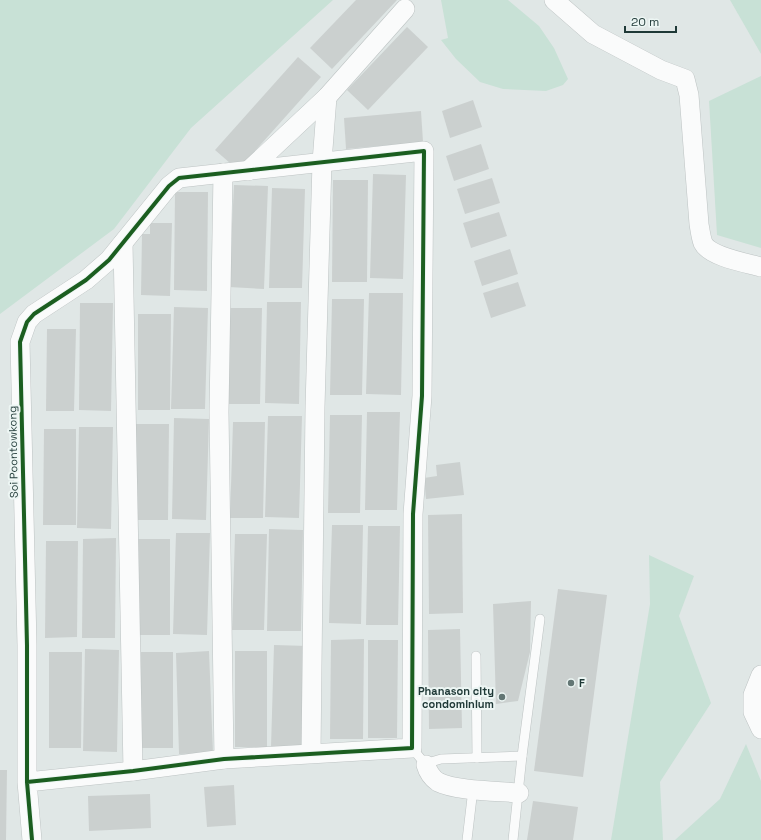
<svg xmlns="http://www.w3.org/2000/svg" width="761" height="840" font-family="'Space Grotesk',sans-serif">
<rect width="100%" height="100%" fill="#e0e7e6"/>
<g fill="#c8e1d6">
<polygon points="0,0 333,0 191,128 114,229 0,314"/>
<polygon points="441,0 508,0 539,26 554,48 568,79 563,85 546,91 503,89 480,82 456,59 441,40 448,38"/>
<polygon points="730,0 761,0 761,54"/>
<polygon points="761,76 761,248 717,235 709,101"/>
<polygon points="649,555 694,576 679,616 711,703 660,782 663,840 611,840 650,604"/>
<polygon points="746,744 761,781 761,840 675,840 720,799"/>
</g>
<g fill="#cbd0cf">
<polygon points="356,0 397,0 332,69 310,48"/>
<polygon points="407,27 428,47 368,110 347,90"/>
<polygon points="298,57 321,77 238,170 215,150"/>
<polygon points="473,100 482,127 450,138 442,111"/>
<polygon points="421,111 423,142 346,149 344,118"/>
<polygon points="481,144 489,169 454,181 446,156"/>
<polygon points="373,174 406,175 403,279 370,278"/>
<polygon points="492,178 500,203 465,214 457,189"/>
<polygon points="333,180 368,180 367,282 332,282"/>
<polygon points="234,185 268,186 264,289 229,287"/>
<polygon points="272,188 305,189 302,288 269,288"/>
<polygon points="175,192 208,192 207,291 174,290"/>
<polygon points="499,212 507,236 471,248 463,223"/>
<polygon points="150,223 172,223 170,296 141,295 142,234 150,234"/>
<polygon points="510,249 518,274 482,286 474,261"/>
<polygon points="518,282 526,306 491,318 483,293"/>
<polygon points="369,293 403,293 401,395 366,394"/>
<polygon points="332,299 364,299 362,395 330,395"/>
<polygon points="267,302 301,302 299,404 265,403"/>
<polygon points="80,303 113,303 111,411 79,410"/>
<polygon points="174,307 208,308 205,409 171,409"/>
<polygon points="230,308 262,308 260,404 228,404"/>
<polygon points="138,314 171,314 170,410 138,410"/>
<polygon points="47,329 76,329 74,411 46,411"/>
<polygon points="367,412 400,412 397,510 365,510"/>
<polygon points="330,415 362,415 360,513 328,513"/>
<polygon points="268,416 302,416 299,518 265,517"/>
<polygon points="174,418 209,419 206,520 172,519"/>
<polygon points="233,422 265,422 263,518 230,518"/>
<polygon points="136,424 169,424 168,520 136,520"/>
<polygon points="79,427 113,427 111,529 77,528"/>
<polygon points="44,429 76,429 76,525 43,525"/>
<polygon points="460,462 464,495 426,499 424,478 437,476 436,465"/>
<polygon points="462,514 463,613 429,614 428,515"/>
<polygon points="332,525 363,525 361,624 329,623"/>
<polygon points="368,526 400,526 398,625 366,625"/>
<polygon points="269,529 303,530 301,631 267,631"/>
<polygon points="176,533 210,533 207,635 173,634"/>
<polygon points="235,534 267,534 264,630 232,630"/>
<polygon points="116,538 115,638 82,638 83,539"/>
<rect x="138" y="539" width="32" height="96"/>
<polygon points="46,541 78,541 77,637 45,638"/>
<polygon points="558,589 607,595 583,777 534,771"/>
<polygon points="531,601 530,652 518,701 496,704 493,604"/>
<polygon points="460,629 462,728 429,729 428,630"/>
<polygon points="364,639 363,739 330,739 331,640"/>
<polygon points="368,640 398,640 397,738 368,738"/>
<polygon points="274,645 308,646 305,747 271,747"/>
<polygon points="85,649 119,650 117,752 83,751"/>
<polygon points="209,651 213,753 179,754 176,653"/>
<rect x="235" y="651" width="32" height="96"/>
<polygon points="49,652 82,652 81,748 49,748"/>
<rect x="141" y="652" width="32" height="96"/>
<polygon points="0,770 7,770 6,840 0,840"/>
<polygon points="234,785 236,825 207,827 204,787"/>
<polygon points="150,794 151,828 89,831 88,796"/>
<polygon points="533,801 578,807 573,840 527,840"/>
</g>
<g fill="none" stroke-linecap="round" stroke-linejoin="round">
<defs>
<g id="lane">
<polyline points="476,656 477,758"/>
<polyline points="412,748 426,765 431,762 441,759 522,756"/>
<polyline points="467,840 473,789"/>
<polyline points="513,840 522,756 540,619"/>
</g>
<g id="street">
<path d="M554,0L593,34L661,70L685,79L689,95L699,224C700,230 701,238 703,243C710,257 747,263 761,267"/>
<polyline points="248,171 327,97 405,9"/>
<polyline points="223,173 219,412 224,759"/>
<polyline points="123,243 133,771"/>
<polyline points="761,675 753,695 753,712 761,729"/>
<polyline points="311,753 315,407 322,162 327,97"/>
<path d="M426,765C428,772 432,778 438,782C456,791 498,791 519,793"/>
<polyline points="27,782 133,771 224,759 412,748 413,514 422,396 424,151 179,178 169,186 109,260 86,280 34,314 27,322 20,342 27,645 27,782 32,840"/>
</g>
</defs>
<use href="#lane" stroke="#bdc3c3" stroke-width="10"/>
<use href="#street" stroke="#bdc3c3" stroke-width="20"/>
<use href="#lane" stroke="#fafbfb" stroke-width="9"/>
<use href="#street" stroke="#fafbfb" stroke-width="19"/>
<defs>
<polyline id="cycleway" points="27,782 133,771 224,759 412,748 413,514 422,396 424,151 179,178 169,186 109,260 86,280 34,314 27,322 20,342 27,645 27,782 32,840"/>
</defs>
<use href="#cycleway" stroke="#edf6f4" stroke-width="6"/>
<use href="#cycleway" stroke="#1b5e20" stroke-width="4"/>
</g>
<g fill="#637674" stroke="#edf6f4" stroke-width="1.5">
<circle cx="571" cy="683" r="4"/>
<circle cx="502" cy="697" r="4"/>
</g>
<g text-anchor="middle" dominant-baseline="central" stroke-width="4" stroke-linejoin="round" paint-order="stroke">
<g font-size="11" fill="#1f3937" stroke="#edf6f4">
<text transform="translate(13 452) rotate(-91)">Soi Poontowkong</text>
</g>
<g font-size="11" font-weight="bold" fill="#1f3937" stroke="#edf6f4" text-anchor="start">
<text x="579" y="683">F</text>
<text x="494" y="691" text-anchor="end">Phanason city<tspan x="494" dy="13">condominium</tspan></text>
</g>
</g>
<path d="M625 26v6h51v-6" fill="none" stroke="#1f3937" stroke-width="2"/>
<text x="631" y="26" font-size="12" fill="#1f3937" stroke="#edf6f4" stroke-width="3" paint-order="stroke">20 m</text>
</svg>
